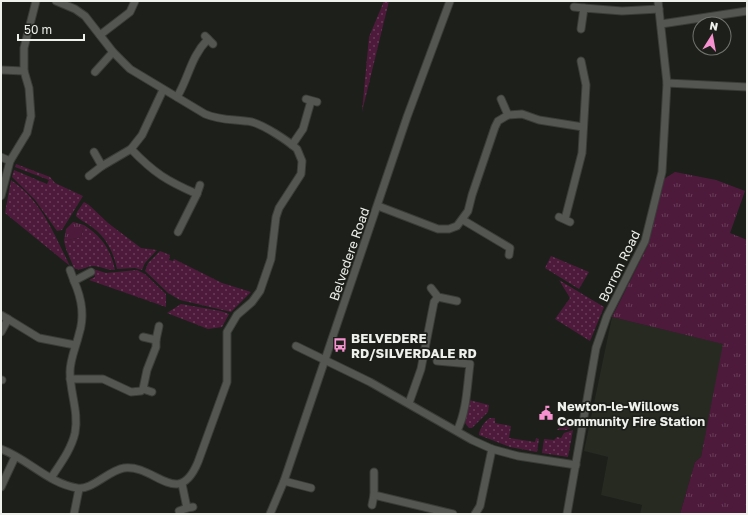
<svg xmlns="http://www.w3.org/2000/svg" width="748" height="515" font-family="'Golos Text',sans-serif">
<defs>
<pattern id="grass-dots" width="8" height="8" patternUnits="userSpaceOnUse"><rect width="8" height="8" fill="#4e1a3c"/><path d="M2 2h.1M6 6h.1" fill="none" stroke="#683c58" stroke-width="1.8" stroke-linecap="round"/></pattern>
<pattern id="park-tufts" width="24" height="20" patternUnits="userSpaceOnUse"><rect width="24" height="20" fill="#4e1a3c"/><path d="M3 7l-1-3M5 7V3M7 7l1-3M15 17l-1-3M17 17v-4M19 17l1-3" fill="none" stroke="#683c58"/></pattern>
</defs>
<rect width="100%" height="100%" fill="#1d1f1a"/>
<polygon fill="#262a20" points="612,317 724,344 701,457 695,462 680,514 640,514 642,505 601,495 608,457 584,451"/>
<g fill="url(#grass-dots)">
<polygon points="384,1 389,1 362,112 369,37"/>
<polygon points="16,164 50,177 55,183 83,196 62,230 57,231 35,200 12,177 14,170 47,184 49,180 15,167"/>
<path d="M11,180C42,201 54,234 70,266L5,213Z"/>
<path d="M84,202L89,205L108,223L141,248L157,250L145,263L142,270L135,268L117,269C113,251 106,236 89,225C85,222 80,220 76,216L77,212Z"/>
<path d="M84,225C101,236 111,249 115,270C105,270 101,266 93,266C86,266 81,272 74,268L66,249L64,241L81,237Z"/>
<polygon points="160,251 170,255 169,260 173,261 174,259 222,283 251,292 231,312 180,300 168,293 145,271 148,263"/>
<polygon points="551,256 589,272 579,289 545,268"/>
<polygon points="93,269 106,273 137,270 145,274 166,294 166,307 89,280 95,277"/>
<polygon points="559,280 604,307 590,341 555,319 570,298"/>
<polygon points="181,304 221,311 229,314 222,327 208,329 167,313"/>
<polygon points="469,400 489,405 488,412 472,428 469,428 465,423"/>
<path d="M490,418H495V423L511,426L509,438L535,442L536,438L539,439L537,452L510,447L479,435C479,429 485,421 490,418Z"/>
<polygon points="561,422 574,426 567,430 557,430 562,424"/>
<polygon points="573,430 568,457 542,453 544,439 554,440 557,437 561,438 564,433"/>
</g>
<g fill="url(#park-tufts)">
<polygon points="675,172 716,180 745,191 730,233 747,240 747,514 680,514 695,462 701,457 723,344 612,317 648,245 664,179"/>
<polygon points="73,222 84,225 81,237 64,241 66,229"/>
</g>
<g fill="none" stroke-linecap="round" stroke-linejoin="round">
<defs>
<g id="minor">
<polyline points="574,7 584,8"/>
<polyline points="661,24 747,11"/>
<polyline points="581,29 584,8 622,11 659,9"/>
<polyline points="100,35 130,12 135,1"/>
<polyline points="205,36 213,44"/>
<polyline points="24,71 24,48 36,1"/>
<polyline points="95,72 113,52"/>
<polyline points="667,83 747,87"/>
<path d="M177,97C190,75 190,58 208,39"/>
<polyline points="306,99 317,102"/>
<polyline points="508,115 522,114 539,120 583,127"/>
<polyline points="292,145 303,129 311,101"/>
<path d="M131,149C154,173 167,181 197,194L178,232"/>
<polyline points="94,152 102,166 131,149 142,135 163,90"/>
<polyline points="1,157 10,161"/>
<polyline points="89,176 102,166"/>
<polyline points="197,194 200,185"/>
<polyline points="1,196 10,161 27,133 31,116 29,88 24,71 2,70"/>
<polyline points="378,206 438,229 449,229 457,226 468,211 472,195 495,127 498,121 508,115 501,99"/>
<polyline points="559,217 570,222"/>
<polyline points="565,219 582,153 586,85 581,61"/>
<polyline points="463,220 510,248 509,255"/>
<polyline points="70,270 74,281"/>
<polyline points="431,288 438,297 457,301"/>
<polyline points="8,319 39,338 75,345"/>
<polyline points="1,332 8,319 1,315"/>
<polyline points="143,337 156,340 159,326"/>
<polyline points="296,346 370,382 472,440 492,449 518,456 576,465"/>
<path d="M437,361L470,364C467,386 467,410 457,431"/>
<polyline points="70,379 103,379 131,392 141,391 143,389 152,392"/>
<polyline points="1,380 2,380"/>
<polyline points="143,389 147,370 156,347 156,340"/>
<polyline points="409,403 421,369 434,302 438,297"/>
<path d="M1,449C28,459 48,483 77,488C91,491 109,470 124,468C155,464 178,510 198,462L227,382V332L237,315L252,302L260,291L271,259L276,217L279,208L301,174L302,161L297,149C288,141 264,125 252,122C235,119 221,121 205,114L130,69L113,52L85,16L75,9L56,1"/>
<polyline points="374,472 374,495 453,514"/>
<path d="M51,478C60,464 71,450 75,433C79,412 70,393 70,372C70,359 76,347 79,334C85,316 82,299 74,281L91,272"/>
<polyline points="284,481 311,488"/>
<polyline points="182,484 187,508 193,507"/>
<polyline points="1,487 15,457"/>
<polyline points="372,505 374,495"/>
<polyline points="179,511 187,508"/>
<polyline points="74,514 79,489"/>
<polyline points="270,514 284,481 407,117 450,1"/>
<polyline points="475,514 480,506 492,449"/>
<polyline points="567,514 596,348 607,316 645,241 662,172 667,83 658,1"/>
</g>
</defs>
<use href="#minor" stroke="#3a3c38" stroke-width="9"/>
<use href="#minor" stroke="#545751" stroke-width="7"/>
</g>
<defs>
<symbol id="bus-bare" viewBox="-9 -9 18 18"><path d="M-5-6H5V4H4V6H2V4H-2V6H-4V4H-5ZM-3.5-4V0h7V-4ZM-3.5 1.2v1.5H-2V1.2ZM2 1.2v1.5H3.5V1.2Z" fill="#f790ce" stroke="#1d1f1a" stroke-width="2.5" paint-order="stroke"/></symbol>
<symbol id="civic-bare" viewBox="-9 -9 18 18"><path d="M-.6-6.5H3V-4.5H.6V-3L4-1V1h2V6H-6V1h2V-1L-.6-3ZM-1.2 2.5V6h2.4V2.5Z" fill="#f790ce" stroke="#1d1f1a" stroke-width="2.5" paint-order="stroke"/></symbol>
</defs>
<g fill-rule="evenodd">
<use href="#bus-bare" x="330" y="335" width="20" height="20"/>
<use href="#civic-bare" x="536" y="403" width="20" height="20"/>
</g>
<g text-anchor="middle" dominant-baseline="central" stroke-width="3.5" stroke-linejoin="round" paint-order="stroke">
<g font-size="13" fill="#eef0ec" stroke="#1d1f1a">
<text transform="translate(349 254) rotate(-71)">Belvedere Road</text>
<text transform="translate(619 266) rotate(-64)">Borron Road</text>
</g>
<g font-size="13" font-weight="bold" fill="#eef0ec" stroke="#1d1f1a" text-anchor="start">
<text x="351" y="338">BELVEDERE<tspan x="351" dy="15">RD/SILVERDALE RD</tspan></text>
<text x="557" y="406">Newton-le-Willows<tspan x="557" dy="15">Community Fire Station</tspan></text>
</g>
</g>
<rect width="748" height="515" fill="none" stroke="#eef0ec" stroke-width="4"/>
<g transform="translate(712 36) rotate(11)"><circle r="19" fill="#1d1f1a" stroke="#71736e"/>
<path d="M0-3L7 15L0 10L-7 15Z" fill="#f790ce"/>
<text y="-6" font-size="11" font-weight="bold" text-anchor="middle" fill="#eef0ec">N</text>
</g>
<path d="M18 34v6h66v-6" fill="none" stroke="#eef0ec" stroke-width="2"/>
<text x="24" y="34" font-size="12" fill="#eef0ec" stroke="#1d1f1a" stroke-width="3" paint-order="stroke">50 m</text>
</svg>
